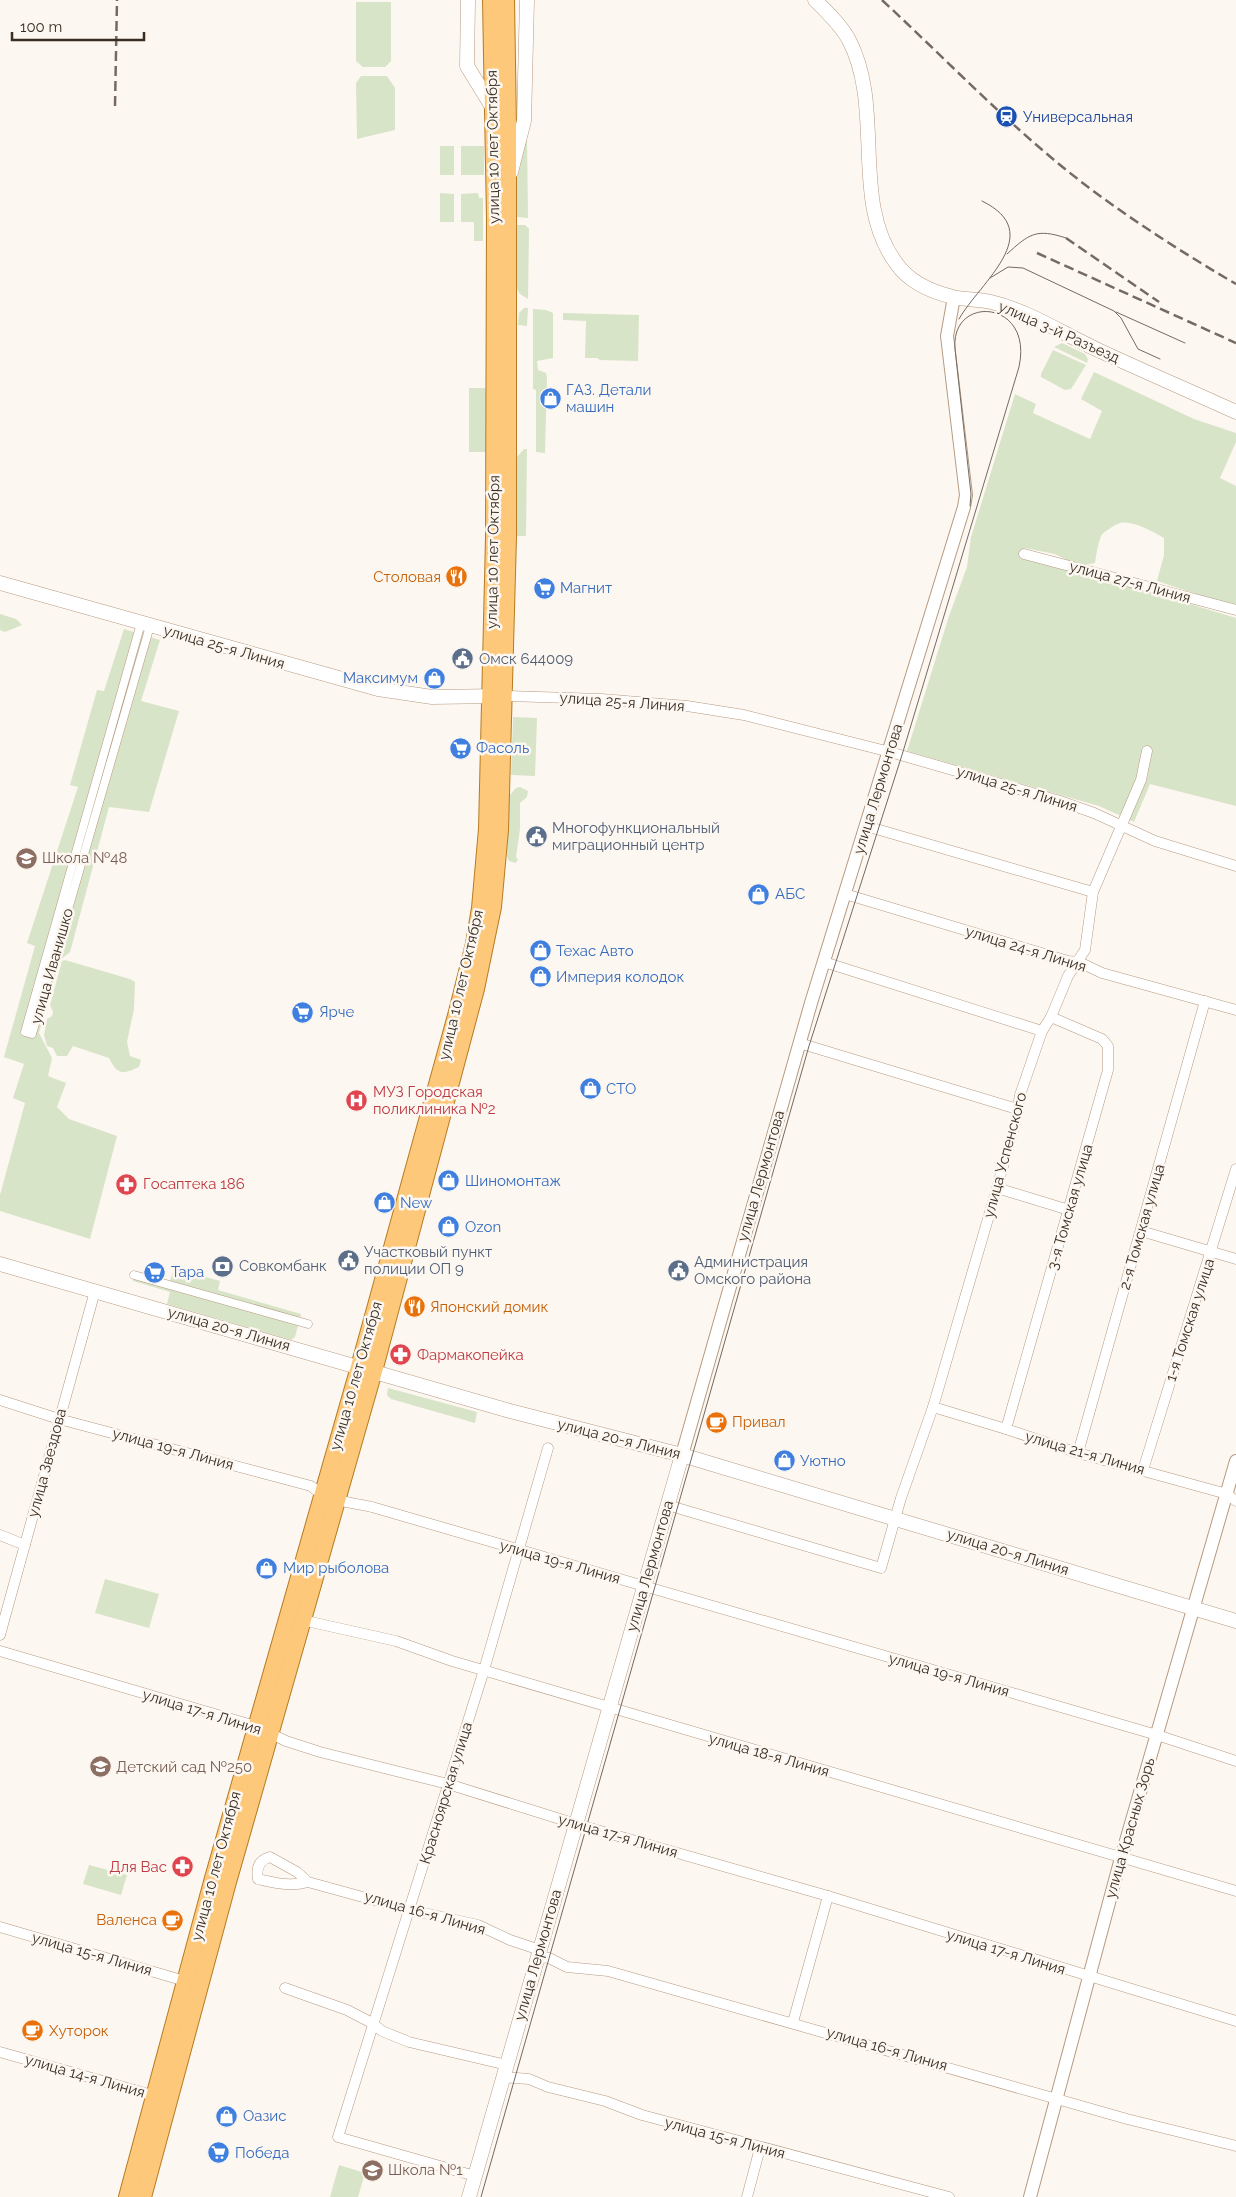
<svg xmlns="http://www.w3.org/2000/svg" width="1236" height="2197" font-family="Raleway,sans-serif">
<rect width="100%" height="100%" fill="#fdf7f1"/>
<g fill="#d8e4c7">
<polygon points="356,2 391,2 391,61 385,67 363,67 356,61"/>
<polygon points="361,76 387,76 395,88 395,130 357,139 356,83"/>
<polygon points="527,137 528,218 517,217 517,178"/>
<rect x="440" y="146" width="14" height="29"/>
<rect x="461" y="146" width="23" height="29"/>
<polygon points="440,193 454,194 454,222 440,222"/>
<polygon points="478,193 479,198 483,198 483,241 474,241 474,222 461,222 461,194"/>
<polygon points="516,225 525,225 529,229 528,299 520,294 517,289"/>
<polygon points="524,308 528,308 527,326 518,325 519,313"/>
<polygon points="533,309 546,310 553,313 553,358 537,361 538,370 546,373 547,377 545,453 536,452 536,390 533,389"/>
<polygon points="563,313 639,315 638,361 600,360 597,358 585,358 586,321 563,320"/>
<polygon points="1062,343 1085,354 1088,359 1087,363 1054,347"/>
<polygon points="1053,350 1086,365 1071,389 1065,390 1041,377 1041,374"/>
<path d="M1094,372L1194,419L1236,433V442L1220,478L1236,486V607L1157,581L1164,555V538C1154,532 1132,520 1120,523C1116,524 1102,533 1101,536C1098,544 1096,555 1095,563L1079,566L1055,554L1025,548L1018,556L1141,589L1236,618V806L1150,784L1134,822L1099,806L907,751L949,616L967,567L971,537L1015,394L1036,404L1033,413L1090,439L1102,411L1081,399Z"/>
<rect x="469" y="388" width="19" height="64"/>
<polygon points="524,449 527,449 526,536 516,536 517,457"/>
<polygon points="0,614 16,619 22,625 5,632 0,630"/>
<polygon points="124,629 160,640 141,701 179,711 149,812 109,807 70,952 60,960 39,1033 52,1058 48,1076 66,1083 57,1107 69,1119 117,1136 90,1239 0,1211 0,1195 25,1103 13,1098 24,1064 4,1057 35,946 27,943 78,787 70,785 97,690 104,691"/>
<polygon points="513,717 537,718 535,776 511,775"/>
<polygon points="520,787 528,791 527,797 520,803 520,829 516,857 518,860 515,863 509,861 507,857 509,796 516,788"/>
<path d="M65,960L130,979L135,982L134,1009L127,1042L130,1056L141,1060L139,1067C123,1074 118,1076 109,1058L73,1046L67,1056H57L53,1048L47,1046L44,1035L47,1019L52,1016L53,1012L50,1005L62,961Z"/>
<polygon points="174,1268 220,1281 218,1290 301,1314 295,1337 291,1340 167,1304 170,1292 133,1281 136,1271 170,1281"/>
<polygon points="388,1388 477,1412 475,1423 391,1399 387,1395"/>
<polygon points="105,1579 159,1594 149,1628 95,1613"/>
<polygon points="89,1865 127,1875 121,1895 83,1884"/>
<polygon points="339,2165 365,2173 358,2197 330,2197"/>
</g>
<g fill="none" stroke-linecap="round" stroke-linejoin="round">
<defs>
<g id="pedestrian">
<polyline points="141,623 25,1032 32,1034 150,626"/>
<polyline points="134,1275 308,1324"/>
</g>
<g id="minor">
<polyline points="1024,554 1236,610"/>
<polyline points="505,696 601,699 687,706 744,715 890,752 1060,801 1094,813 1155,841 1236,866"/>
<polyline points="866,826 1093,892"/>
<polyline points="845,894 1068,961 1079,962 1102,973 1236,1010"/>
<polyline points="824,962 1042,1031"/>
<polyline points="799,1043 1017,1109"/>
<polyline points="997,1188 1069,1210"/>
<polyline points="1141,1231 1236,1259"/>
<path d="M0,1400L59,1419L311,1486C328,1502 350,1502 372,1507L1157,1735L1236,1761"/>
<polyline points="933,1407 1006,1429 1078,1453 1227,1494 1236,1501"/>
<polyline points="1006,1429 1108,1070 1108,1046 1102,1039 1051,1017"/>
<polyline points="1078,1453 1205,1001"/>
<polyline points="1143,1470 1236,1169"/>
<polyline points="667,1505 881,1568 901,1498 933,1407 997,1188 1015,1123 1020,1095 1042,1031 1051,1017 1068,976 1085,950 1093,892 1141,780 1147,751"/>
<polyline points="0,1535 25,1545"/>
<polyline points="302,1620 396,1641 452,1661 609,1707 1236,1891"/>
<polyline points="0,1635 95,1291"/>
<polyline points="0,1651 255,1726 286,1741 320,1752 448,1784 576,1824 828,1896 1236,2021"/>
<path d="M308,1882C291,1887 276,1883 258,1879C256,1868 259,1860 270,1857L297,1872L308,1882L410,1910L478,1925L510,1940L540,1950"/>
<polyline points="0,1927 185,1981"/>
<polyline points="538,1957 549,1958 567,1967 608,1971 1127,2119 1236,2146"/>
<polyline points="285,1988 347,2010 372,2023 382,2031 409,2042 507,2065"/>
<polyline points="793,2022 828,1896"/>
<polyline points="0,2052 159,2097"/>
<polyline points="503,2077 529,2079 548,2087 605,2101 642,2115 949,2197"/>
<polyline points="475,2176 338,2137 484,1670 548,1448"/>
<polyline points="747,2197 760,2148"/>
</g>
<g id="tertiary">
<polyline points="682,1455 811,1003 964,507 966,495 947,336 954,297"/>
<polyline points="1030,2197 1121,1858 1236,1461"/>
</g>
<g id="secondary">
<polyline points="468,0 467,66 494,110"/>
<path d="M815,0C827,12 841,25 849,40C885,109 850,201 896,263C909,282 932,292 953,297C966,300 979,299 991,302C1029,311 1063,334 1098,350C1143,371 1190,391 1236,412"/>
<polyline points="511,172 524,121 527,0"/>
<polyline points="0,583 378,689 432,697 499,696"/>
<polyline points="0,1264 510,1411 682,1455 1236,1621"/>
<polyline points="469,2197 682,1455"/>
</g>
<g id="primary">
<polyline points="127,2197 213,1878 359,1367 457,1012 474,944 480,908 487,829 494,537 495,220 491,0"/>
<polyline points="143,2197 228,1882 374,1371 476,989 493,907 500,830 508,537 508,126 506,0"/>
</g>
</defs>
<use href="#pedestrian" stroke="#b69a81" stroke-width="9"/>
<use href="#minor" stroke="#b69a81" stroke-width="11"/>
<use href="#tertiary" stroke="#b69a81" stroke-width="14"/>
<use href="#secondary" stroke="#b69a81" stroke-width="15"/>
<use href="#primary" stroke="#b77b22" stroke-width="18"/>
<use href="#pedestrian" stroke="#fff" stroke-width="8"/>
<use href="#minor" stroke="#fff" stroke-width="10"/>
<use href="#tertiary" stroke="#fff" stroke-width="12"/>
<use href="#secondary" stroke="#fff" stroke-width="14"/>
<use href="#primary" stroke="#fdc87a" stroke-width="16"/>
<g stroke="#746a61" stroke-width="1">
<path d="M1007,254C1029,234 1036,228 1066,238"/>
<polyline points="990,278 1008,267 1023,268 1114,311 1121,318 1138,349 1160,359"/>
<polyline points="1116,312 1185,343"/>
<path d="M959,319C980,282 1048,233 982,201"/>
<path d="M481,2197L809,1046L902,755L1019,367C1034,299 950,294 955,349L971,494L970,506"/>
</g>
<g stroke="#746a61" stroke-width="2.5" stroke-dasharray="10 5" stroke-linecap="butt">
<path d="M882,0C952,65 1019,136 1096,193C1141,226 1188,256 1236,284"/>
<polyline points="115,106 117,0"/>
<polyline points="1066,238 1159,302"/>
<polyline points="1037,253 1236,343"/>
</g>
</g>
<defs>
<symbol id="station-disc" viewBox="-11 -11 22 22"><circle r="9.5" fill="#1a4fb4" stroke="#fdf7f1"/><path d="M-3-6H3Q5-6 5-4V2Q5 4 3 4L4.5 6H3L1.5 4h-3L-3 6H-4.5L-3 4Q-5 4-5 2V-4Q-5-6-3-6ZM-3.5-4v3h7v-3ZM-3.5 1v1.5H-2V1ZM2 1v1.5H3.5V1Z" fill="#fff"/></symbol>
<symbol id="shop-disc" viewBox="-11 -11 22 22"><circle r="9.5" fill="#3f7fe0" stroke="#fdf7f1"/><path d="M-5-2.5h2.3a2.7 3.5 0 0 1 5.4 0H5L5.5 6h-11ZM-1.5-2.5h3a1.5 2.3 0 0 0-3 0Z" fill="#fff"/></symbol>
<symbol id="restaurant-disc" viewBox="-11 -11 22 22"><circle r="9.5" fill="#e8710a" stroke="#fdf7f1"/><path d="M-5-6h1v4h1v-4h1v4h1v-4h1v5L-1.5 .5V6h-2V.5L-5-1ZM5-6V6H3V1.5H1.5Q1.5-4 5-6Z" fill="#fff"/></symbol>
<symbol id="supermarket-disc" viewBox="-11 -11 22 22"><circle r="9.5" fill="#3f7fe0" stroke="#fdf7f1"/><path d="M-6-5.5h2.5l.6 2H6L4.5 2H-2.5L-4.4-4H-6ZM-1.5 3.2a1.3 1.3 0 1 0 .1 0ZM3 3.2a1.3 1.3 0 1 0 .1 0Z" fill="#fff"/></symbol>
<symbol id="civic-disc" viewBox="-11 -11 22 22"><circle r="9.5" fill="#5c6f8a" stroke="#fdf7f1"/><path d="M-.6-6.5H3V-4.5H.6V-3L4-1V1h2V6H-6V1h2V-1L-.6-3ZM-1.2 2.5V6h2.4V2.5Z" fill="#fff"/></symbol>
<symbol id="school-disc" viewBox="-11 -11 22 22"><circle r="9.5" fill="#8d6e63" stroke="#fdf7f1"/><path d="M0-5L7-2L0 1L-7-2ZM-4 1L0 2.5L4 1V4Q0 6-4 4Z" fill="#fff"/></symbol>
<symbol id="hospital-disc" viewBox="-11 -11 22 22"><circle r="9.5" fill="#e0444e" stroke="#fdf7f1"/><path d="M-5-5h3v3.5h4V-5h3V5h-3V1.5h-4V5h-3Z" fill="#fff"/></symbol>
<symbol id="pharmacy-disc" viewBox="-11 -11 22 22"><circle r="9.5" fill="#e0444e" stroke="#fdf7f1"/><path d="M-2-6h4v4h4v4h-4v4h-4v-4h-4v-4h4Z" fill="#fff"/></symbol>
<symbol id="bank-disc" viewBox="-11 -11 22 22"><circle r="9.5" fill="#5c6f8a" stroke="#fdf7f1"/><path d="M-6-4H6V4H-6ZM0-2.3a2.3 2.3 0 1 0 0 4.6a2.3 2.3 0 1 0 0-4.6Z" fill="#fff"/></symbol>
<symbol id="cafe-disc" viewBox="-11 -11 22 22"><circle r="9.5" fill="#e8710a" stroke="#fdf7f1"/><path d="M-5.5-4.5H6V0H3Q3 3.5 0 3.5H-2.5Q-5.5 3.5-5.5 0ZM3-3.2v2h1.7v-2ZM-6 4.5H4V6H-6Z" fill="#fff"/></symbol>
</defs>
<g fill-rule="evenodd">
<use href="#station-disc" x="994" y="104" width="25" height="25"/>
<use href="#shop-disc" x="538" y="386" width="25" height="25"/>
<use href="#restaurant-disc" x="444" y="564" width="25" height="25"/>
<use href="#supermarket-disc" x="532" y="576" width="25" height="25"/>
<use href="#civic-disc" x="450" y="646" width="25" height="25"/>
<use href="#shop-disc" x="422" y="666" width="25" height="25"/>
<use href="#supermarket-disc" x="448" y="736" width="25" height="25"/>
<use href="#civic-disc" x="524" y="824" width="25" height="25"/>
<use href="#school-disc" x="14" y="846" width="25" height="25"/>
<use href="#shop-disc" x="746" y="882" width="25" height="25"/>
<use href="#shop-disc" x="528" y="938" width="25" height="25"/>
<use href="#shop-disc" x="528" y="964" width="25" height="25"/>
<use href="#supermarket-disc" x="290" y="1000" width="25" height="25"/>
<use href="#shop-disc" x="578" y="1076" width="25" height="25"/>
<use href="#hospital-disc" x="344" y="1088" width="25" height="25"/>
<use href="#shop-disc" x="436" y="1168" width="25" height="25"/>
<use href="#pharmacy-disc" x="114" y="1172" width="25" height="25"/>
<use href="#shop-disc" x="372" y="1190" width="25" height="25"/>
<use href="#shop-disc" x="436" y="1214" width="25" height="25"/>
<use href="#civic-disc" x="336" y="1248" width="25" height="25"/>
<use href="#bank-disc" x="210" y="1254" width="25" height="25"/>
<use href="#civic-disc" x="666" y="1258" width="25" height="25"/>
<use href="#supermarket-disc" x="142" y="1260" width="25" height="25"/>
<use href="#restaurant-disc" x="402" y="1294" width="25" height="25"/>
<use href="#pharmacy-disc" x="388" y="1342" width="25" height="25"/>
<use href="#cafe-disc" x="704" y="1410" width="25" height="25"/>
<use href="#shop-disc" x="772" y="1448" width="25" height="25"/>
<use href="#shop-disc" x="254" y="1556" width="25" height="25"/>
<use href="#school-disc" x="88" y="1754" width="25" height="25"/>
<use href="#pharmacy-disc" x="170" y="1854" width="25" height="25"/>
<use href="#cafe-disc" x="160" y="1908" width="25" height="25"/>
<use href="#cafe-disc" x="20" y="2018" width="25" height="25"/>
<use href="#shop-disc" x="214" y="2104" width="25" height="25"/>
<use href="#supermarket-disc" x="206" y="2140" width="25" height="25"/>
<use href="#school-disc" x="360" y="2158" width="25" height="25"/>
</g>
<g text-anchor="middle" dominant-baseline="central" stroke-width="5" stroke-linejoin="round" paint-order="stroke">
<g font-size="15" fill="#164399" stroke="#fdf7f1" text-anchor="start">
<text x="1023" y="117">Универсальная</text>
</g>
<g font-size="15" fill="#392e23" stroke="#fdf7f1">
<text transform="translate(493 147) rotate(-91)">улица 10 лет Октября</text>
<text transform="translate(1059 332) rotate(24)">улица 3-й Разъезд</text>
<text transform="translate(493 552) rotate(-89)">улица 10 лет Октября</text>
<text transform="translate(1130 582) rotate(15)">улица 27-я Линия</text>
<text transform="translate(224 647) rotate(16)">улица 25-я Линия</text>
<text transform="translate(622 702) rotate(4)">улица 25-я Линия</text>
<text transform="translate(878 789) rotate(-73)">улица Лермонтова</text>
<text transform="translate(1017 789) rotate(17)">улица 25-я Линия</text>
<text transform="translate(1026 949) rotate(17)">улица 24-я Линия</text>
<text transform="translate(52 966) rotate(-74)">улица Иванишко</text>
<text transform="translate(461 985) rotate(-77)">улица 10 лет Октября</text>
<text transform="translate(1005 1155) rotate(-75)">улица Успенского</text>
<text transform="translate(761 1176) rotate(-74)">улица Лермонтова</text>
<text transform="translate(1070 1207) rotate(-74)">3-я Томская улица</text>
<text transform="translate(1142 1227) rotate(-74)">2-я Томская улица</text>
<text transform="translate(1190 1320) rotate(-72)">1-я Томская улица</text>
<text transform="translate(229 1329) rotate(16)">улица 20-я Линия</text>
<text transform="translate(356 1376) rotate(-74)">улица 10 лет Октября</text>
<text transform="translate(619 1439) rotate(14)">улица 20-я Линия</text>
<text transform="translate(173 1449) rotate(15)">улица 19-я Линия</text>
<text transform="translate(1085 1453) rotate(16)">улица 21-я Линия</text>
<text transform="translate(47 1463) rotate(-75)">улица Звездова</text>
<text transform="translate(1008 1552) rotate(17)">улица 20-я Линия</text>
<text transform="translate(560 1562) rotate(16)">улица 19-я Линия</text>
<text transform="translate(650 1566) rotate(-74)">улица Лермонтова</text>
<text transform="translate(949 1675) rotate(16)">улица 19-я Линия</text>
<text transform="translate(202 1712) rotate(17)">улица 17-я Линия</text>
<text transform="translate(769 1755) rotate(16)">улица 18-я Линия</text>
<text transform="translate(446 1793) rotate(-73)">Красноярская улица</text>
<text transform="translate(1130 1828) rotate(-74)">улица Красных Зорь</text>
<text transform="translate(618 1836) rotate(16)">улица 17-я Линия</text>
<text transform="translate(216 1866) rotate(-75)">улица 10 лет Октября</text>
<text transform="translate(425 1913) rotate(16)">улица 16-я Линия</text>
<text transform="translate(1006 1952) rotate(17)">улица 17-я Линия</text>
<text transform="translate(92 1954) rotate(16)">улица 15-я Линия</text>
<text transform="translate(538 1955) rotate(-74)">улица Лермонтова</text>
<text transform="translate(887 2049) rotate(16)">улица 16-я Линия</text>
<text transform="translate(85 2076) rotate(16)">улица 14-я Линия</text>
<text transform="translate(725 2138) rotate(15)">улица 15-я Линия</text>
</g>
<g font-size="15" fill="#366cbe" stroke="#fdf7f1" text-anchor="start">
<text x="566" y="390">ГАЗ. Детали<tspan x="566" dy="17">машин</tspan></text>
<text x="560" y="588">Магнит</text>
<text x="418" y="678" text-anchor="end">Максимум</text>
<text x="476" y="748">Фасоль</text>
<text x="775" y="894">АБС</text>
<text x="556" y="951">Техас Авто</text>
<text x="556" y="977">Империя колодок</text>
<text x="319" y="1012">Ярче</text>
<text x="606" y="1089">СТО</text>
<text x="465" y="1181">Шиномонтаж</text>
<text x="400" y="1203">New</text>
<text x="465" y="1227">Ozon</text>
<text x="171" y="1272">Тара</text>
<text x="800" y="1461">Уютно</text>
<text x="283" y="1568">Мир рыболова</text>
<text x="243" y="2116">Оазис</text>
<text x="235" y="2153">Победа</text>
</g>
<g font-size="15" fill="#c56008" stroke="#fdf7f1" text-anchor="start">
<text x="441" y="577" text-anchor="end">Столовая</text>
<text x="430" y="1307">Японский домик</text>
<text x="732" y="1422">Привал</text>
<text x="157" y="1920" text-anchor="end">Валенса</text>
<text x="49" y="2031">Хуторок</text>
</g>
<g font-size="15" fill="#4e5e75" stroke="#fdf7f1" text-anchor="start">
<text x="479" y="659">Омск 644009</text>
<text x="552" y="828">Многофункциональный<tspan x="552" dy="17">миграционный центр</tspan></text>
<text x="364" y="1252">Участковый пункт<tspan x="364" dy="17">полиции ОП 9</tspan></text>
<text x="694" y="1262">Администрация<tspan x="694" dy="17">Омского района</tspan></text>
<text x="239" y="1266">Совкомбанк</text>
</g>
<g font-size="15" fill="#785e54" stroke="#fdf7f1" text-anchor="start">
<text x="42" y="858">Школа №48</text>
<text x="116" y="1767">Детский сад №250</text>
<text x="388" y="2170">Школа №1</text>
</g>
<g font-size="15" fill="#be3a42" stroke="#fdf7f1" text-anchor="start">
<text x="373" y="1092">МУЗ Городская<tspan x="373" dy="17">поликлиника №2</tspan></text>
<text x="143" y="1184">Госаптека 186</text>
<text x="417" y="1355">Фармакопейка</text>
<text x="167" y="1867" text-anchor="end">Для Вас</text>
</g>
</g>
<path d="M12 32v8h132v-8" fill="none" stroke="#392e23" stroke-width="2.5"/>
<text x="20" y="32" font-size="15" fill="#392e23" stroke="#fdf7f1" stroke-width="4" paint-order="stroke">100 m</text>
</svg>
